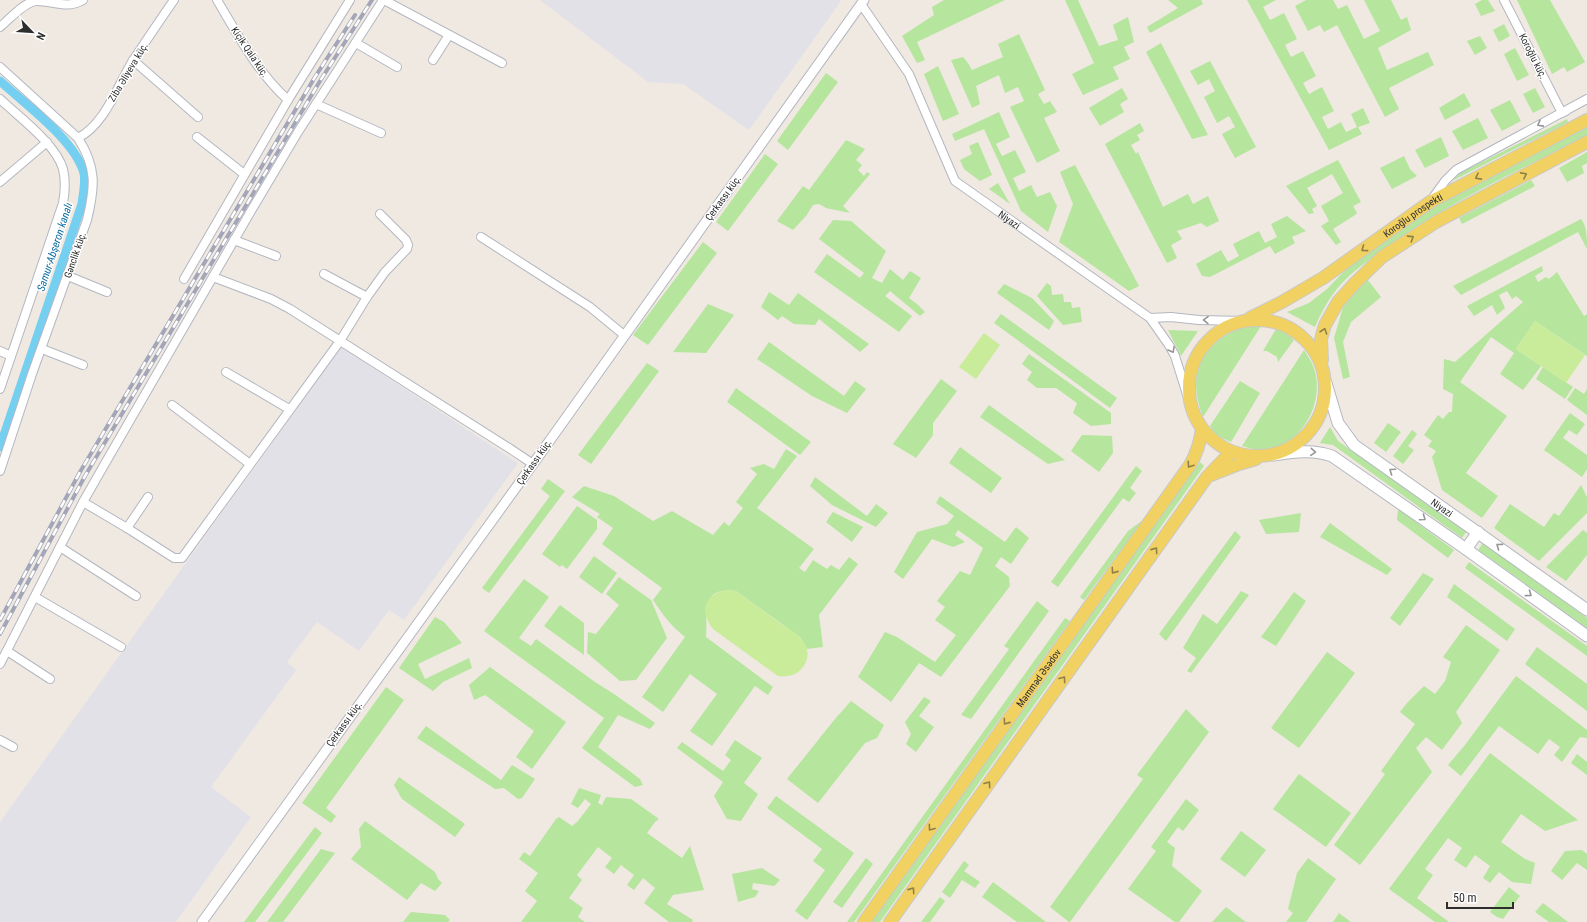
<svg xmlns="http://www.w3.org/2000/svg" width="1587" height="922" font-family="'Roboto Condensed',sans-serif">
<rect width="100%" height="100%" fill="#efe9e1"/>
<g fill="#e3e1e8">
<polygon points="540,0 840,0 841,1 749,130 683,84 648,82"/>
<polygon points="341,347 518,463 404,620 389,610 359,651 317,622 287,662 296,670 211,787 251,817 176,922 0,922 0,822"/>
</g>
<g fill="#b6e59e">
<polygon points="944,0 1005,0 917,42 925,60 917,63 902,36 934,15 932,7"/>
<polygon points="1065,0 1078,0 1099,46 1118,40 1113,25 1128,17 1134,42 1124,47 1130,59 1113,67 1119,79 1083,95 1072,74 1094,63"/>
<polygon points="1168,0 1201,0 1203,4 1150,33 1147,27 1178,8"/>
<polygon points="1247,0 1276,0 1263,7 1270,20 1284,13 1297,39 1285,45 1291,57 1303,51 1316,76 1303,83 1309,94 1322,87 1334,111 1322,117 1328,129 1341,122 1346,132 1357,127 1351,114 1363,108 1370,123 1358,127 1362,134 1329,150"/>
<polygon points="1306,0 1333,0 1338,9 1347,5 1364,39 1380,31 1364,0 1391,0 1401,20 1407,17 1411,30 1378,48 1387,70 1428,52 1434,65 1389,88 1399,109 1385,117 1337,25 1324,32 1320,25 1308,31 1295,6"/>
<polygon points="1482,0 1488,0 1495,11 1481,16 1475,4"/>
<polygon points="1517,0 1550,0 1585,62 1567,72 1564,67 1552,74"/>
<polygon points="1504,24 1510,36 1499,42 1493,30"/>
<polygon points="1019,34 1045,90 1038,94 1044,104 1050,101 1057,112 1044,118 1060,151 1037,163 1010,107 1024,101 1018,87 1005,93 999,75 976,86 980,104 972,108 951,60 963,57 968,63 972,70 1003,57 998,44"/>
<polygon points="1480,36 1487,48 1475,55 1467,41"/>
<polygon points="1161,43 1208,135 1192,139 1146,52"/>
<polygon points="1515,48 1529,75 1517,81 1504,54"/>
<polygon points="1210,61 1256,147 1235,158 1222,134 1235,127 1229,116 1217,123 1204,97 1215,91 1209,79 1198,85 1190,71"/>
<polygon points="938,66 959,114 943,121 924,74"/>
<polygon points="826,73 838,82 788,150 777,141"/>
<polygon points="1122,88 1128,99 1120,104 1124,112 1100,126 1089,108"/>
<polygon points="1535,88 1545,107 1533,113 1523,94"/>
<polygon points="1464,93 1471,106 1445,120 1439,108"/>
<polygon points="1510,100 1521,121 1502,131 1490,110"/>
<polygon points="999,112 1010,137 996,144 1002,156 1015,150 1026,172 1013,178 1019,191 1031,185 1037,197 1050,192 1057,206 1048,232 1021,211 984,129 955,141 952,134"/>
<polygon points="1478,118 1488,138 1463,150 1452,131"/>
<polygon points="1567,119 1568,122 1452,181 1460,173"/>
<polygon points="1140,123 1144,131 1137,135 1140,140 1131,145 1136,154 1138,152 1163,207 1188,194 1193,204 1208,196 1219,221 1207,227 1201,223 1177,231 1182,239 1171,245 1177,258 1167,263 1105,144"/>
<path d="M1587,127V135C1519,171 1446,203 1384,249C1367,261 1349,274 1336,290C1327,302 1320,314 1315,327L1287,312L1309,303L1327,289L1352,263L1432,208Z"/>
<polygon points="1441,137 1449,156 1425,168 1415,150"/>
<polygon points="846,140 865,149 856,160 862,165 858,170 864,176 867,172 870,174 843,206 850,213 826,208 819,204 813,205 806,216 793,230 777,221 803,186 809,190"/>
<polygon points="978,142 992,175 980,181 964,169 960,160 972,154 969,146"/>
<polygon points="1587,152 1587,163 1582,166 1584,173 1567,182 1559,168"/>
<polygon points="765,154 778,164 728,231 716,222"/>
<polygon points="1404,156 1410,169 1417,176 1392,189 1380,168"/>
<polygon points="1338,160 1361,202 1353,206 1357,213 1355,215 1333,229 1341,242 1336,245 1321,226 1329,221 1321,206 1343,193 1332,174 1307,188 1317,206 1312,209 1314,213 1309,214 1286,186"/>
<polygon points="1075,165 1139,286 1129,291 1059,242 1073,204 1060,172"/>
<polygon points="1531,180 1535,186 1462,224 1459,218"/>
<polygon points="998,183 1010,204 989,189"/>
<polygon points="1287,216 1306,231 1292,237 1295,243 1275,254 1270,246 1210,277 1202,276 1196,264 1221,250 1228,262 1239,256 1233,244 1259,231 1265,243 1277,237 1271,224"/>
<path d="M1581,219C1587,225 1587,240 1587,249L1578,232L1461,295L1453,286Z"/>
<polygon points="833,220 851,221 886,251 872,278 882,283 890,269 903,280 910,271 921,278 909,298 917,304 925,312 920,316 890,291 885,296 912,316 899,332 814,272 827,254 860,278 864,273 819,239"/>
<polygon points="703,242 717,253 648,345 633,335"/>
<polygon points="1542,266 1543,271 1535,276 1538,282 1546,277 1549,279 1557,272 1584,316 1587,314 1587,356 1535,321 1516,349 1541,366 1523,390 1500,374 1514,353 1491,337 1460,382 1507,416 1466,473 1498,496 1482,518 1442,490 1432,457 1436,451 1428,446 1432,441 1424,435 1438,415 1443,419 1449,412 1452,412 1453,394 1443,389 1444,359 1455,362 1523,302 1516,296 1512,299 1507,291 1499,295 1505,308 1497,315 1492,305 1474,316 1467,306"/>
<polygon points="1367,279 1381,297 1351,322 1343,342 1350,377 1343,379 1334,338 1343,307 1360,285"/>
<polygon points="1047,283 1051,286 1052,295 1063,294 1064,302 1071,302 1072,308 1080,307 1082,322 1063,325 1037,296"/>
<polygon points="1004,284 1032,298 1054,321 1049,330 997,293"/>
<polygon points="769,292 789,305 798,293 869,344 860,352 819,319 815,325 794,324 782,316 778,320 761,307"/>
<polygon points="708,304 734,315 706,353 673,352"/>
<polygon points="1001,314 1117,398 1110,408 994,323"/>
<path d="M1247,326H1261L1203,417C1185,372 1203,341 1247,326Z"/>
<polygon points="1276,329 1286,333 1294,340 1278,362 1277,357 1267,351 1263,351"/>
<polygon points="1168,330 1198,331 1181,356"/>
<polygon points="769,342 844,396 855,381 866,389 847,413 812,396 757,359"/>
<path d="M1304,350C1307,355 1311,360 1313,366C1327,400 1302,448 1263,450C1255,450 1249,448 1242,446Z"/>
<polygon points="1029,354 1111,413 1111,424 1091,426 1073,413 1077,403 1056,388 1037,388 1027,380 1032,372 1022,364"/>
<polygon points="647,363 659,371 591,464 578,455"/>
<polygon points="1543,367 1573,387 1565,399 1536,379"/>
<polygon points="941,379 957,391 933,423 933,435 916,458 893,444"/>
<path d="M1240,381L1260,393L1231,442C1221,438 1215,435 1210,426Z"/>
<polygon points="736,388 811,442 800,455 727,402"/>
<polygon points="1575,388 1584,394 1587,389 1587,415 1567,400"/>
<polygon points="989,405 1065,460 1048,464 980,417"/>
<polygon points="1570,413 1585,424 1577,435 1569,430 1563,438 1587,455 1587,469 1582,477 1544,450"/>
<polygon points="1388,423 1401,432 1386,452 1374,443"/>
<polygon points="1330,427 1338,441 1466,532 1462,538 1333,445 1320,443"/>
<polygon points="1412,430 1417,434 1408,446 1414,450 1403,464 1393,456"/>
<polygon points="1082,435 1112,436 1113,453 1099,472 1071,451"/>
<polygon points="960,447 1002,478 991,493 949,463"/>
<path d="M786,449L797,456L757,508L814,549L799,568L805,572L813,560L827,569L831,565L839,570L849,557L858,564L819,615L823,647L807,649L800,637L736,591C699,587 708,613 706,637L773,687L768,695L755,686L712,746L690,731L717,694L690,674L663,712L642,697L685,637C671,626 663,615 653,600L662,588L602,544L613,528L597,517L600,514L572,497L584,486L614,496L653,521L672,511L713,535L724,522L729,526L743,508L736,502L757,474L750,468L764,464L774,469Z"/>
<polygon points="1200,462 1204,466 880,922 872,922"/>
<polygon points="1136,466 1142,471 1130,488 1136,493 1129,502 1123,498 1058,587 1051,582"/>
<polygon points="815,477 867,516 876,504 888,513 876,527 832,505 810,486"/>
<polygon points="548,479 565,491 489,593 482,588 550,496 541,489"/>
<polygon points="1581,485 1587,497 1587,513 1539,561 1494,528 1510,504 1544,527 1554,513 1559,516"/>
<polygon points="940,496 1005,542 1016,527 1029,538 1011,564 1001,557 995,566 1009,577 1010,586 941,677 919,663 891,702 858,677 885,632 897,637 935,662 956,635 935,620 945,607 937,601 960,571 970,575 983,548 958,530 955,535 965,542 953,547 932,539 903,579 894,572 917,532 947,524 954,516 936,503"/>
<polygon points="577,506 597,520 597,529 567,569 562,565 560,567 542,554"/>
<polygon points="1398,509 1454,550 1448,558 1397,520"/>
<polygon points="833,512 863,527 852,542 826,522"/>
<polygon points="1301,513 1299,532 1266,534 1259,520"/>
<polygon points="1143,520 1084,600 1080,597 1128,531"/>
<polygon points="1330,523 1392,569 1387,575 1320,537"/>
<polygon points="1583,530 1587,533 1587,555 1566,581 1546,567"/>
<polygon points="1235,531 1241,537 1166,641 1159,634"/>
<polygon points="1483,543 1587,618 1587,628 1478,550"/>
<polygon points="594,556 617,573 602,594 579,577"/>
<polygon points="1469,562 1587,646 1587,656 1465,568"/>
<polygon points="1423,573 1434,579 1400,626 1390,618"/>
<polygon points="619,577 651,600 667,638 636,680 620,681 587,653 588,632 596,634 619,605 606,594"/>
<polygon points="524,579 549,597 519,638 531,646 536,639 595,682 614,694 655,723 650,729 618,715 598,747 640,779 643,785 635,787 582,748 604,718 484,631"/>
<polygon points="1454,584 1515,629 1507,641 1447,597"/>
<polygon points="1241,591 1249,595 1191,673 1187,671 1196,658 1183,648 1203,614 1217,624"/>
<polygon points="1294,592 1306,601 1276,646 1261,637"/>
<polygon points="1037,601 1049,611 971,719 961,715 1009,649 1004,646"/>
<polygon points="560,605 584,623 584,655 544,626"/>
<polygon points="435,617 444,622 462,643 418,664 425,679 469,658 472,668 443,682 433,691 399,668"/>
<polygon points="1065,618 1070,621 854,922 847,922"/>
<polygon points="1466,625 1500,650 1456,712 1462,723 1442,750 1426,737 1416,748 1432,772 1360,865 1334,845 1385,774 1381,771 1415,724 1400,712 1407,703 1424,686 1435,694 1445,681 1451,662 1443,657"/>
<polygon points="1537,647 1587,684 1587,711 1525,664"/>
<polygon points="1327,652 1355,673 1299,748 1271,728"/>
<polygon points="490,667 566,722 532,769 516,757 534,731 485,695 474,700 469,685"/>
<polygon points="1516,676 1587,730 1587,738 1580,737 1562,762 1554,755 1560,747 1549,739 1538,754 1499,726 1461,776 1448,765 1465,745"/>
<polygon points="386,687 404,700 326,808 336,816 331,823 302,803"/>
<polygon points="924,697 931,701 919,716 934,727 916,752 906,744 911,734 905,722"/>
<polygon points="851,701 884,725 877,738 865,743 818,803 787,779 835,719"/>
<polygon points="1186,709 1209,732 1070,922 1069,922 1050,907 1143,779 1137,775"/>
<polygon points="426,726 501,780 512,765 535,779 522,798 518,799 504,788 495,789 417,738"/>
<polygon points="735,740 762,758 744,783 758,794 741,821 727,819 714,796 723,782 677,748 682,742 723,771 731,760 725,755"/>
<polygon points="1490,753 1578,820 1545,831 1521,814 1501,842 1525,859 1535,863 1531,884 1512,882 1499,872 1490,883 1483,878 1490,866 1475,855 1466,868 1454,860 1462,848 1448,838 1425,869 1433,875 1417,898 1449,922 1435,922 1389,889"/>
<polygon points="1577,754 1587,762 1587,775 1571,763"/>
<polygon points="1299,774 1351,813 1326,847 1273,809"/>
<polygon points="399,777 465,824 455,837 402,799 394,785"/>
<polygon points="579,788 601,795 598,803 602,805 606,797 631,799 659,819 655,822 647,833 682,858 690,846 704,890 673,895 667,904 693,920 692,922 669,922 644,903 655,888 643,878 634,890 627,885 634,875 621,865 614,874 605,867 612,858 598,847 577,875 582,880 569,898 583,908 578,917 585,922 521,922 537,901 525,891 538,873 519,859 524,852 530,856 556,819 559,817 572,826 578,821 591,804 585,799 578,808 571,804"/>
<polygon points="776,796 854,853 807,920 795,911 825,870 813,861 822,849 767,808"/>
<polygon points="1186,799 1199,810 1183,831 1178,827 1167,842 1175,848 1172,866 1202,891 1179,922 1175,922 1128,889 1156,851 1151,847"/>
<polygon points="365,821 435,872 438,879 442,883 435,891 421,883 407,900 351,859 361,847 359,829"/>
<polygon points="315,827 322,833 255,922 244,922"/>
<polygon points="1241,831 1266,850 1245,877 1220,859"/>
<polygon points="321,849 335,853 283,922 267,922"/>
<polygon points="1582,850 1587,854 1587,870 1577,863 1562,880 1551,871 1565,851"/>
<polygon points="866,858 873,864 842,908 833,902"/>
<polygon points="1308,858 1336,879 1306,922 1286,922 1293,913 1288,909 1297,873"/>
<polygon points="964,861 969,865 964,871 980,882 975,888 962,880 950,898 942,892"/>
<polygon points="762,868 780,880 774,886 753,883 752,889 759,891 755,897 738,902 732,874"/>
<polygon points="993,882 1046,922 1017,922 982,897"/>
<polygon points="1509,887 1520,896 1503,919 1497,917 1490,912"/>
<polygon points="940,897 945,901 930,922 921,922"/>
<polygon points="1543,903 1568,922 1549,922 1535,912"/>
<polygon points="1226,907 1246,922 1212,922"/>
<polygon points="411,912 445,915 450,920 448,922 403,922"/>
<polygon points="1339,913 1351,922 1333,922"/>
</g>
<g fill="#c9ec9a">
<polygon points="1535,321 1585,355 1566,383 1516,349"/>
<polygon points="984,333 1000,345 976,379 959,367"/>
<path d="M726,590L736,591C751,602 766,613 781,624C789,629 798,634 803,641C809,649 809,659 803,667C796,676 788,677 778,676L713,629C699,611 704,595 726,590Z"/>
</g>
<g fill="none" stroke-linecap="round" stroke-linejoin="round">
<path stroke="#75cff0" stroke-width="9" d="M0,81C25,104 75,140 84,173C86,182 83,195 82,204L0,447"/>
<defs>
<g id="minor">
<path d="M217,0C238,35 257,72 288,100"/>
<polyline points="384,0 502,63"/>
<polyline points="1504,0 1562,113 1566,111"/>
<path id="s1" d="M861,4L909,74L955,181L1150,318L1171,317L1199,320L1245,321"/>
<path d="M0,27C10,19 22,4 35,1C52,0 66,10 83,0"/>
<polyline points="356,43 397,67"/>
<polyline points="133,60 198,117"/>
<polyline points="433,60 449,35"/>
<path d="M0,67L78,138C97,168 95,187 87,220L32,374L0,471"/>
<path d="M0,99C19,117 56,144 63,169C66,181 65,192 63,203L0,389"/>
<polyline points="316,104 381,133"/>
<polyline points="197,137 244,174"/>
<path d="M78,138C105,124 117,87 132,62C146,41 160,20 174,0"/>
<polyline points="0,182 47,142"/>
<polyline points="1432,199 1445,181 1456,170 1587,99"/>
<polyline points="481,237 590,307 624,335"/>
<polyline points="234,240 276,256"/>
<polyline points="324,274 367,297"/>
<polyline points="68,276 107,292"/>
<polyline points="213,277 271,299 290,309 509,448 533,464"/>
<polyline points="184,279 288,100 350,0"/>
<polyline points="1150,318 1169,345 1175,356 1190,404"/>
<polyline points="42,349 83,365"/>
<polyline points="0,351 11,356"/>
<polyline points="226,372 289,409"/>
<polyline points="172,405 250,464"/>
<polyline points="83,502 127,528 174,558 182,558 340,341 367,297 385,272 407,249 408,245 406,240 380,214"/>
<polyline points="127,528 148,497"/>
<polyline points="60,547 136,596"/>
<polyline points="35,597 121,647"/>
<polyline points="7,651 50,679"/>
<polyline points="0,664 83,502 103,467 251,211 298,132 383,0"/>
<polyline points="0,740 13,747"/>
</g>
<polyline id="tertiary" points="202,922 533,464 864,0"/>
<g id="secondary">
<path id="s2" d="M1326,383L1338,423L1354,445L1587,610"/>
<path d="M1274,455C1294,452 1313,449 1332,456L1466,549L1587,636"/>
<polyline points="1466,549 1478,532"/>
</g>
<g id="primary">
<path id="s3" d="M1250,318L1282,302L1323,278L1430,202L1587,120"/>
<circle cx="1257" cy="388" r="68"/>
<polyline points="1322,360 1321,339 1325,325 1338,302 1355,283 1382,257 1436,222 1587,142"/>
<polyline points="1211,475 1239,464 1256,459"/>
<path id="s4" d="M864,922L1190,465C1197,453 1200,443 1202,429"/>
<polyline points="890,922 1207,477 1231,452"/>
</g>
</defs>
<use href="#minor" stroke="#b4b7c1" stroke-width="10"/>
<use href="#tertiary" stroke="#b4b7c1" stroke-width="11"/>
<use href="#secondary" stroke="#b4b7c1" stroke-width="13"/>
<use href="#primary" stroke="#c9c9c9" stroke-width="14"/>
<use href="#minor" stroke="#fff" stroke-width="8"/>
<use href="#tertiary" stroke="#fff" stroke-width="9"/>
<use href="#secondary" stroke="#fff" stroke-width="11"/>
<use href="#primary" stroke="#f2d163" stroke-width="12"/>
<defs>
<g id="rail">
<polyline points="0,620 80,472 315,77 355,15"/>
<polyline points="0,634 85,476 320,81 372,0"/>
</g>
</defs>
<use href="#rail" stroke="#a3a6b8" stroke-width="4"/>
<use href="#rail" stroke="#fff" stroke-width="2.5" stroke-dasharray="8" stroke-linecap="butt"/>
</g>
<defs><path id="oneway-chevron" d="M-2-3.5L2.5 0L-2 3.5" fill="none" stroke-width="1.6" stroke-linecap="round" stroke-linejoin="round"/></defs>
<g stroke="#969696">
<use href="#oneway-chevron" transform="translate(1540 124) rotate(152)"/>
<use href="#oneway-chevron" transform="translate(1206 320) rotate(-179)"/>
<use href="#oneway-chevron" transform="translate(1172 350) rotate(61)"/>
<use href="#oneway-chevron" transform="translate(1313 452) rotate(4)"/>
<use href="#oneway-chevron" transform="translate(1392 471) rotate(-145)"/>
<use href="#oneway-chevron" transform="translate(1423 518) rotate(35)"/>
<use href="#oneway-chevron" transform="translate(1499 546) rotate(-144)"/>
<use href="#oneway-chevron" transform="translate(1529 594) rotate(36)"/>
</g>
<g stroke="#908048">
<use href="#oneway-chevron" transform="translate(1524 175) rotate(-28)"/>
<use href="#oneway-chevron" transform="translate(1478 177) rotate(152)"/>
<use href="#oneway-chevron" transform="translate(1411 238) rotate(-33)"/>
<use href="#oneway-chevron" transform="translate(1364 249) rotate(144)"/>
<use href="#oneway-chevron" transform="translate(1324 331) rotate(-71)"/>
<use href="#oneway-chevron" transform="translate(1190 465) rotate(124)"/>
<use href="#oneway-chevron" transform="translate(1155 550) rotate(-55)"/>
<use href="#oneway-chevron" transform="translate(1114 571) rotate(125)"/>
<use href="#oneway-chevron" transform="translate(1063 679) rotate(-54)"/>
<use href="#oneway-chevron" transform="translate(1006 722) rotate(125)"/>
<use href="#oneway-chevron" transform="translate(988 784) rotate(-54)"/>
<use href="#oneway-chevron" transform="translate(931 828) rotate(126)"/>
<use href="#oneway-chevron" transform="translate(912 890) rotate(-55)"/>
</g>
<g text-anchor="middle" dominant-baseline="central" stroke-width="3" stroke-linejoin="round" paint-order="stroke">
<g font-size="10" fill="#2e2e2e" stroke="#fff">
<text transform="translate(250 52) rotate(56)">Kiçik Qala küç.</text>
<text transform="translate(1533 56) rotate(63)">Koroğlu küç.</text>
<text transform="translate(128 72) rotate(-59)">Ziba Əliyeva küç.</text>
<text transform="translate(723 198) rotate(-54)">Çerkassı küç.</text>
<text stroke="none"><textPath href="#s3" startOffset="193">Koroğlu prospekti</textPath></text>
<text stroke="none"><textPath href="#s1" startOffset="268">Niyazi</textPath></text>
<text transform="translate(75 255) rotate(-71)">Gənclik küç.</text>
<text transform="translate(534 462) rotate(-55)">Çerkassı küç.</text>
<text stroke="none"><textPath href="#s2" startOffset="177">Niyazi</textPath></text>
<text stroke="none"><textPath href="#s4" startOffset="300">Məmməd Əsədov</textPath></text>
<text transform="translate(344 724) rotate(-54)">Çerkassı küç.</text>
</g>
<g font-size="11" font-style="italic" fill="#0d6fa3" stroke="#fff">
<text transform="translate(55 247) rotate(-72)">Samur-Abşeron kanalı</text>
</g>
</g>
<g transform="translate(32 32) rotate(115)" stroke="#ffffff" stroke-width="3" paint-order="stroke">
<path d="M0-3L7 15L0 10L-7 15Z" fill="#2e2e2e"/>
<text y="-6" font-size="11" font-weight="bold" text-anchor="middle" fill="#2e2e2e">N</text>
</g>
<path d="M1447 902v6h66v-6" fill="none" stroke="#2e2e2e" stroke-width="2"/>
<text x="1453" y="902" font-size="12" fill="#2e2e2e" stroke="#ffffff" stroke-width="3" paint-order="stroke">50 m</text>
</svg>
